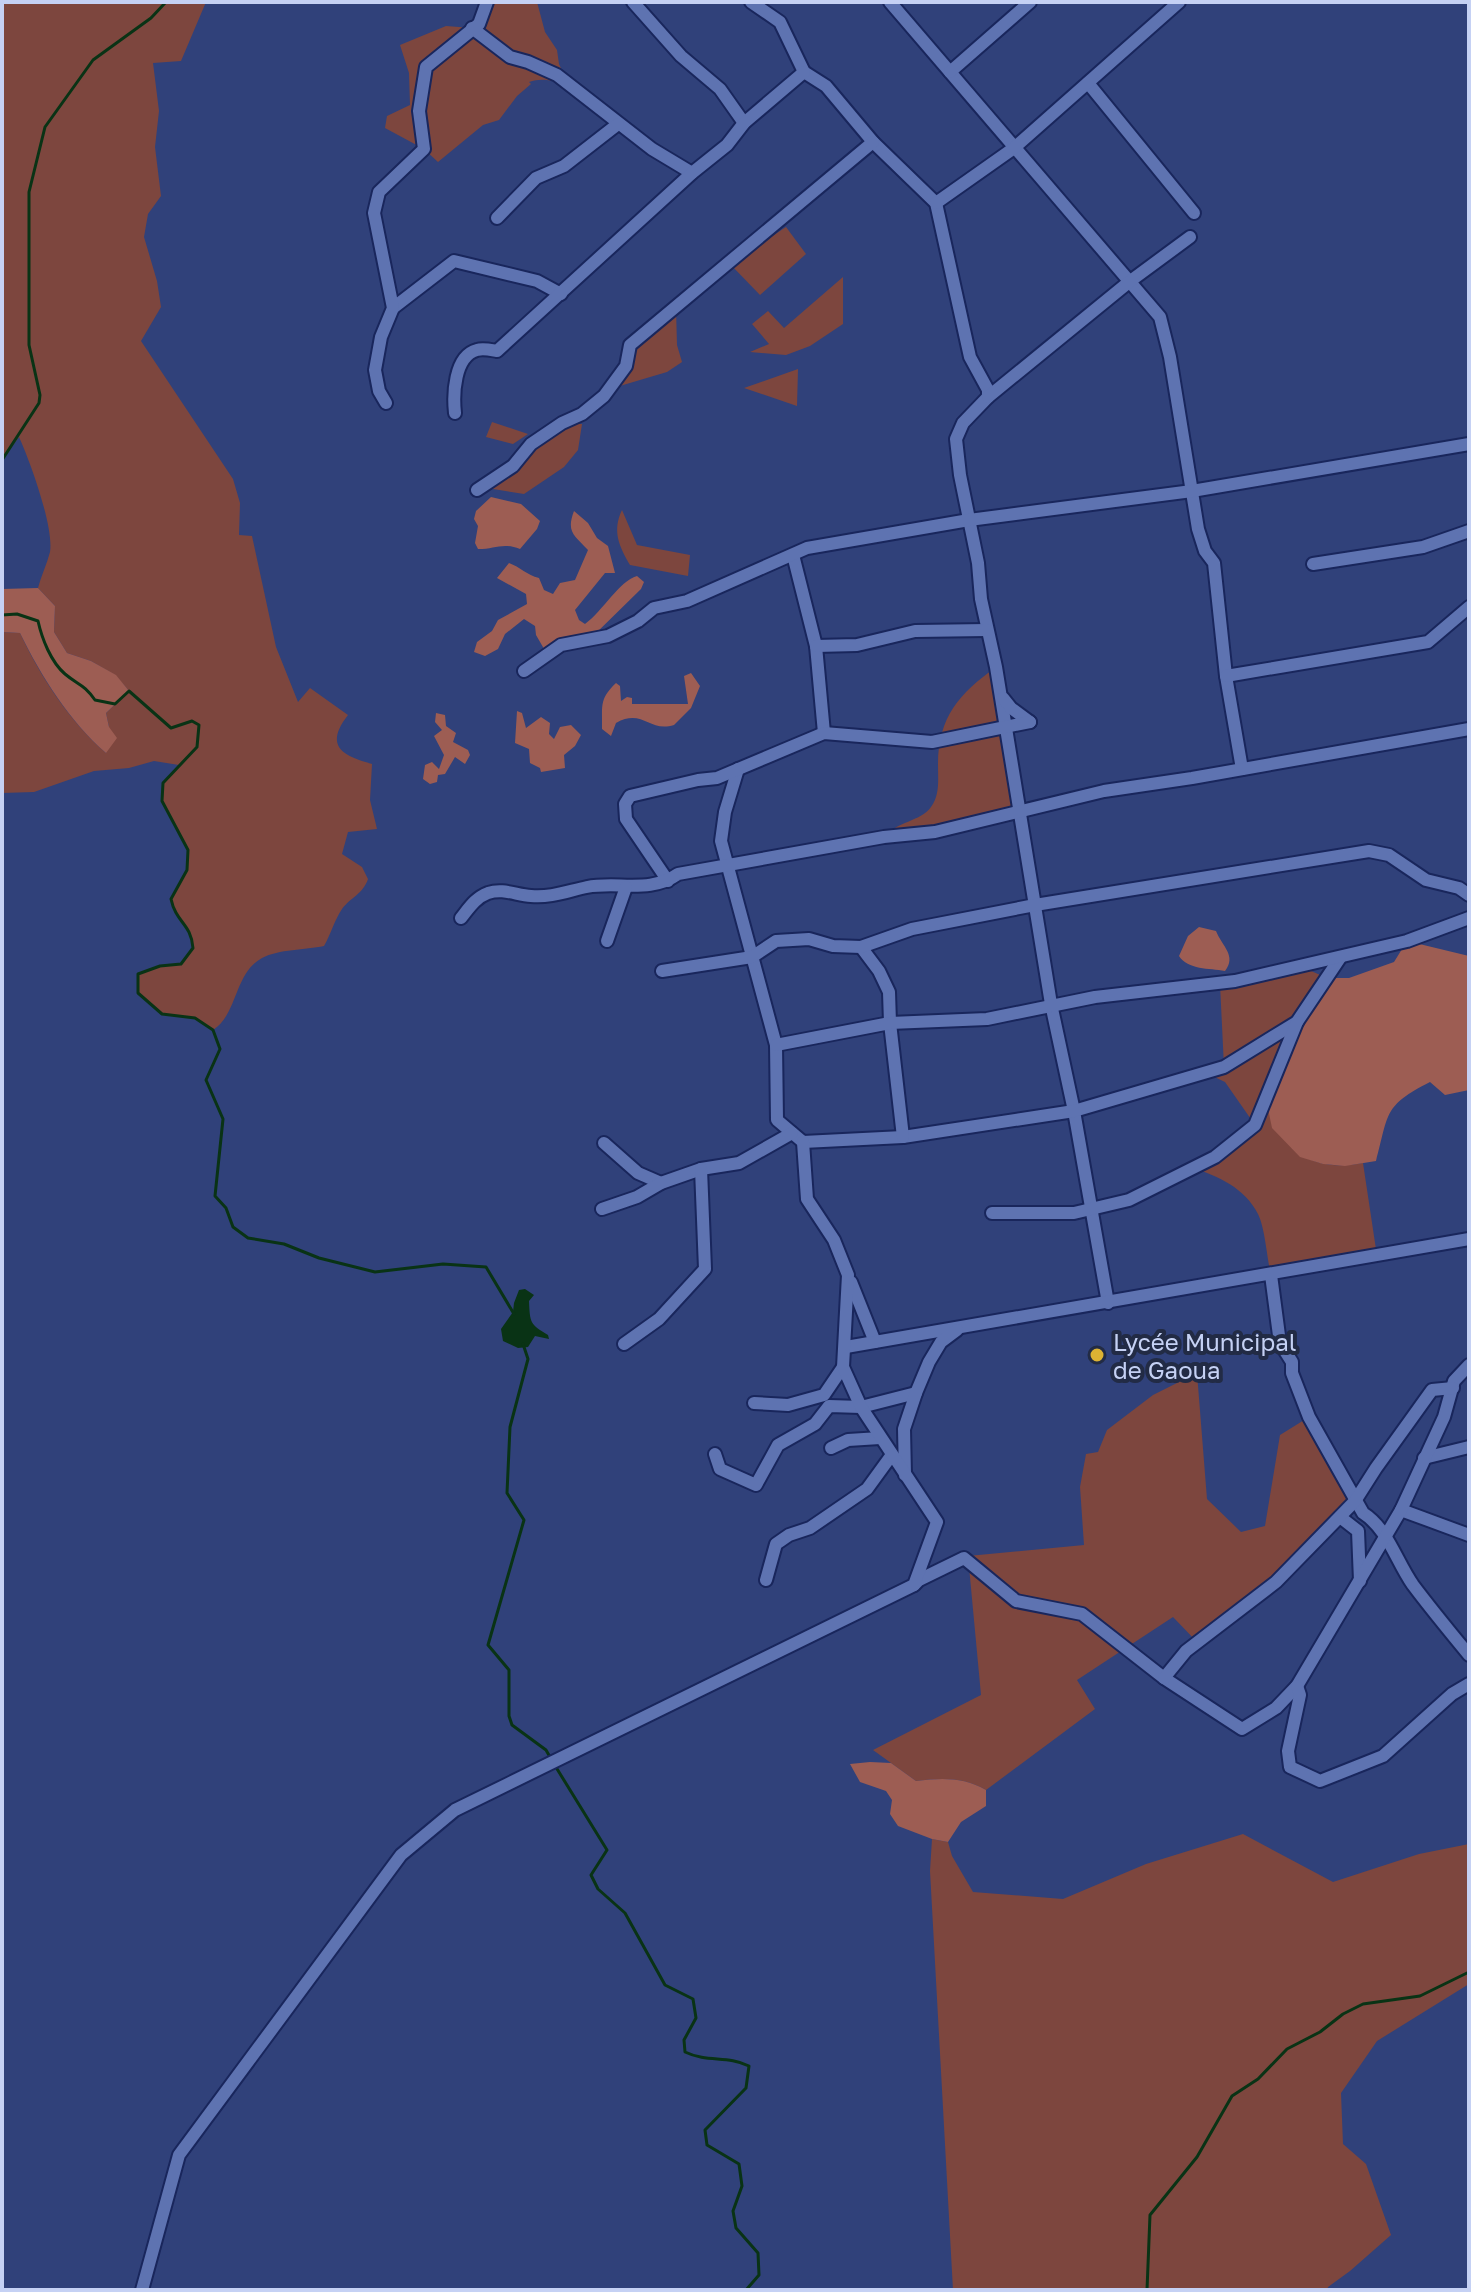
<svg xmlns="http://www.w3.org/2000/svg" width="1471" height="2292" font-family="'Golos Text',sans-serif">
<rect width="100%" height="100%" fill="#30417a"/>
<g fill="#7d463e">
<path d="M2,2H206L181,61L153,63L159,111L155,147L161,196L148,214L144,237L157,281L161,307L141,341L233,479L240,503L239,535L252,536L276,647L298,702L310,688L348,715C324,746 342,756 372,764L370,800L377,829L348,832L342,854L362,867L368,879C363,894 351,897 342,909C334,921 331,934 324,946C305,950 279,949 262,958C234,973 238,1014 213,1030L195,1018L162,1014L138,993V974L160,966L181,964L193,948C191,923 176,923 171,899L187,870L188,850L162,801L163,783L179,765L154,761L129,768L94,771L34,792L2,793V632L20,633C40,676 70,722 106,753L109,727L106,713L129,691L115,675L91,661L67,653L54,632L55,606L38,588C41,576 47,564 50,552C54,527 30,461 19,437L2,460Z"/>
<path d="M487,2H537L545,32L557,50L559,64L569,85C553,81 543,77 529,82L531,84L517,96L499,120L483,125L438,162L424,149L385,128L387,116L410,105L409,73L400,45L446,26L472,28Z"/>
<polygon points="786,227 806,254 760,295 730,264"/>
<polygon points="843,277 843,324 810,346 786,355 750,352 769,344 752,324 768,311 784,328"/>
<polygon points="676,309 677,345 682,362 667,372 613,388 633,346"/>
<polygon points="798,369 797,406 744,388"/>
<polygon points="492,422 528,434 513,444 486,437"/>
<polygon points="570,424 582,424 578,450 564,467 524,494 487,488 543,443"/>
<path d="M622,510L637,545L690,555L688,576L630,565C619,546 612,531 622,510Z"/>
<path d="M996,667L1019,810L884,837C897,821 920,822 931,807C940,795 938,780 938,765C938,717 959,694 996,667Z"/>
<path d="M1302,967L1327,978L1289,1143C1308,1166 1335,1168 1363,1163L1377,1256L1271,1275C1267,1258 1265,1228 1258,1214C1245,1188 1218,1176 1193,1168L1255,1125L1225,1082L1206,1073L1224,1067L1220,984Z"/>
<path d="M1197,1373L1207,1499L1241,1532L1265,1526L1280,1435L1309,1417L1355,1501L1276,1582L1197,1642L1173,1617L1077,1680L1095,1709L986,1790C963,1777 942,1778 916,1781L873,1750L981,1695L968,1556L1084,1545L1080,1487L1086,1454L1098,1452L1107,1430L1153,1395Z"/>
<polygon points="1243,1834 1333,1882 1419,1854 1469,1844 1469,1984 1377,2041 1341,2093 1343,2144 1366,2164 1391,2235 1350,2271 1328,2287 1327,2290 953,2290 930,1871 932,1839 948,1842 952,1856 973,1892 1063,1899 1146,1864"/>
</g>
<g fill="#9d5d53">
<path d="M491,497L521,504L540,521L537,529L520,549C503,542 495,549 478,549L475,543L478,526L474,519L476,511Z"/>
<path d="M574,511L588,523L597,538L608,546L615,573H605L575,610L579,620L585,624C603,611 619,581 637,576L644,582L641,589L589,640L547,654L536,635L535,626L524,619L505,634L498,649L485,656L474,652L477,642L492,631L498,620L527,604L526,594L497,578L509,563C520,567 527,575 539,578L544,590L553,594L560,583L575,580L588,550C574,535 566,532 574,511Z"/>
<path d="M38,588L55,606L54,632L67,653L91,661L116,675L129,691L106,713L109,727L117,738L106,753C70,722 41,676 20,633L2,632V589Z"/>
<path d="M691,673L700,686L691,708L674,725C649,733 643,708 616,723L611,736L602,729C603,707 598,700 616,683L620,686L621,701L627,697L632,698V704H688L684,676Z"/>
<polygon points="517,711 522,713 526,728 541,717 550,723 549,734 554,739 560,727 571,725 581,735 575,746 564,755 565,768 541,772 540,768 530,763 529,749 515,743"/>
<polygon points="436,713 445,715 446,726 456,733 453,742 468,750 470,755 465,764 455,757 445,774 438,775 437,782 430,784 423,779 425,765 432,762 439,769 444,755 434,736 442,730 435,722"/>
<path d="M1199,927L1216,931C1222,946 1237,956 1225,971C1209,968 1188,970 1179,956L1188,936Z"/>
<path d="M1407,941L1469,956V1090L1445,1095L1430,1082C1383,1106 1389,1113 1376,1161L1345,1166L1323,1164L1300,1157L1272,1128L1266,1099L1297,1022L1327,978H1349L1394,962Z"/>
<path d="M870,1762L891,1763L916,1781C942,1778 963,1777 986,1790V1806L961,1822L948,1842L932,1839L898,1826L890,1814L892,1800L886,1791L860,1782L850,1764Z"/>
</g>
<path fill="#093315" d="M525,1289L534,1295L529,1301C530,1323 530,1324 548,1335L549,1339L535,1336L528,1347L518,1348L503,1341L501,1329L513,1312L514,1303L519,1290Z"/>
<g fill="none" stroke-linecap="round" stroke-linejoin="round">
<g stroke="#093315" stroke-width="3">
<polyline points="2,460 39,403 40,395 29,345 29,192 45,127 93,60 151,18 166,2"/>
<path d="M2,615L17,614L38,621C42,639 51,662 65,674C78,685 84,684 95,700L115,704L129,691L171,728L192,721L199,725L197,747L163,783L162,801L188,850L187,870L171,899C176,923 191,923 193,948L181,964L160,966L138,974V993L162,1014L195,1018L213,1030L220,1049L206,1080L223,1119L215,1196L226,1208L233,1227L248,1238L284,1244L319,1258L375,1272L443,1264L486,1267L514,1314"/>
<polyline points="523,1344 528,1359 510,1427 507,1493 524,1520 488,1645 509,1670 509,1716 512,1725 546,1750 550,1757"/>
<path d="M554,1764L607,1850L591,1875L598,1889L625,1913L665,1985L693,1999L696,2018L684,2040L685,2052C708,2063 727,2055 749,2066L746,2088L705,2130L707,2145L739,2164L742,2186L733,2211L736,2228L758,2253L759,2275L746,2290"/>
<polyline points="1147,2290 1150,2215 1197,2157 1232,2096 1258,2079 1287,2049 1320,2032 1343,2014 1363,2004 1420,1996 1469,1972"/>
</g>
<defs>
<g id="minor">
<polyline points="633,2 681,56 720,89 744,123"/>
<polyline points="751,2 780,22 804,72 826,86 873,142 936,203 970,357 988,390 988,397 963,423 956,439 960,475 978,563 981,599 996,667 1051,1004 1074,1111 1108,1303"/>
<polyline points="890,2 1160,317 1170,357 1198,529 1205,551 1214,563 1226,676 1242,769"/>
<polyline points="472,28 510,57 528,62 557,75 652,149 692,173"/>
<polyline points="950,72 1030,2"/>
<polyline points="1088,83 1194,213"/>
<polyline points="936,203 1014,148 1179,2"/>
<polyline points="497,218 536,178 564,166 618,124"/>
<polyline points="393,308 454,261 537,281 561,294"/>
<polyline points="988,397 1129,282 1190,237"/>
<polyline points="386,403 379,391 375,370 381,337 393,308 374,213 379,192 424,149 419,111 426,67 479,24 487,2"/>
<path d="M455,413C453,395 454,356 477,350C483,348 491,350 497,351L692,173L727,145L744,123L804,72"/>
<polyline points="477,490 513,466 531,444 562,423 582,414 604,396 626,366 630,345 873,142"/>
<polyline points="793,555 816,646 824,733"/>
<polyline points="1313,564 1423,547 1469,531"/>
<polyline points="816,646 857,645 915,631 987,630"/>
<polyline points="524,671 561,645 608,636 638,621 654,608 687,601 807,548 969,520 1192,491 1469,444"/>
<polyline points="1226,676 1428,642 1469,607"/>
<polyline points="1003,698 1011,708 1030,722"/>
<polyline points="738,769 725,812 721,841 776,1045 777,1120 803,1142 903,1137 1074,1111 1224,1067 1297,1022 1340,958"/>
<polyline points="668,881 626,819 625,804 630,796 698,780 717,778 824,733 932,742 1030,722"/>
<path d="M461,918C469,908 475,898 488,893C503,888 516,895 531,896C550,898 568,891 587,887C618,881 650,894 678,874L884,837L935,832L1104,791L1192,778L1469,729"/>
<polyline points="607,941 626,887"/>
<polyline points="861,947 879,971 889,992 890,1023 903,1137"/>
<polyline points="662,971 752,957 776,941 809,939 833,946 861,947 912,929 1035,905 1369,851 1389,855 1426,880 1459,888 1469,895"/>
<polyline points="776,1045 890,1023 987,1019 1095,997 1235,981 1407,941 1469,918"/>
<polyline points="604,1143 638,1173 661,1183"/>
<polyline points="602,1209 637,1197 661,1183 701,1169 739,1163 792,1133"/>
<polyline points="992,1213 1074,1213 1129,1200 1215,1157 1255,1125 1297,1022"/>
<path d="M1271,1275L1280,1343L1292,1362V1373L1309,1417L1363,1513C1388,1529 1396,1561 1413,1585C1431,1609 1450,1632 1469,1655"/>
<polyline points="851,1282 875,1342"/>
<polyline points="624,1344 659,1319 705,1269 701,1169"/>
<polyline points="846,1347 1469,1239"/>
<polyline points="754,1403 788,1405 824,1395 843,1367"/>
<polyline points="831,1448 848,1440 880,1438"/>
<polyline points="715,1454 720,1469 756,1485 778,1445 815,1424 829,1406 861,1407 916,1393"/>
<polyline points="1424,1458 1469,1447"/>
<polyline points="905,1475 904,1429 916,1393 929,1362 941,1342 957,1330"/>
<polyline points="1401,1510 1469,1535"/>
<polyline points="1340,1517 1358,1531 1360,1581"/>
<polyline points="766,1580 776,1544 789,1535 810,1528 867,1489 891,1456"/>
<polyline points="914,1585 919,1580 964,1558 1016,1601 1082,1614 1164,1678 1242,1729 1276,1708 1297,1686 1401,1510 1444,1417 1454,1381 1469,1365"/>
<polyline points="1164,1678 1186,1651 1276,1582 1355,1501 1376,1468 1432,1390 1453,1388"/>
<polyline points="1297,1686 1300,1695 1288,1751 1290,1767 1320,1781 1383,1756 1452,1694 1469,1684"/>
<polyline points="142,2290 179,2155 401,1855 455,1810 914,1585 937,1522 861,1407 843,1367 848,1275 834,1240 807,1199 803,1142"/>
</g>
</defs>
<use href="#minor" stroke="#19265c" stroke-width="16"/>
<use href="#minor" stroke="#5e73b1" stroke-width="12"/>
</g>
<circle fill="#dcb233" stroke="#222b45" stroke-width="3" cx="1097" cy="1355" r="8"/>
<g text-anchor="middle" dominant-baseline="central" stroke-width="8" stroke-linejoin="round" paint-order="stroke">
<g font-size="24" fill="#c5d1f4" stroke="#222b45" text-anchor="start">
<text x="1113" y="1341">Lycée Municipal<tspan x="1113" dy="28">de Gaoua</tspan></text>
</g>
</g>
<rect width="1471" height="2292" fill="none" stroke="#c5d1f4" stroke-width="8"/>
</svg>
